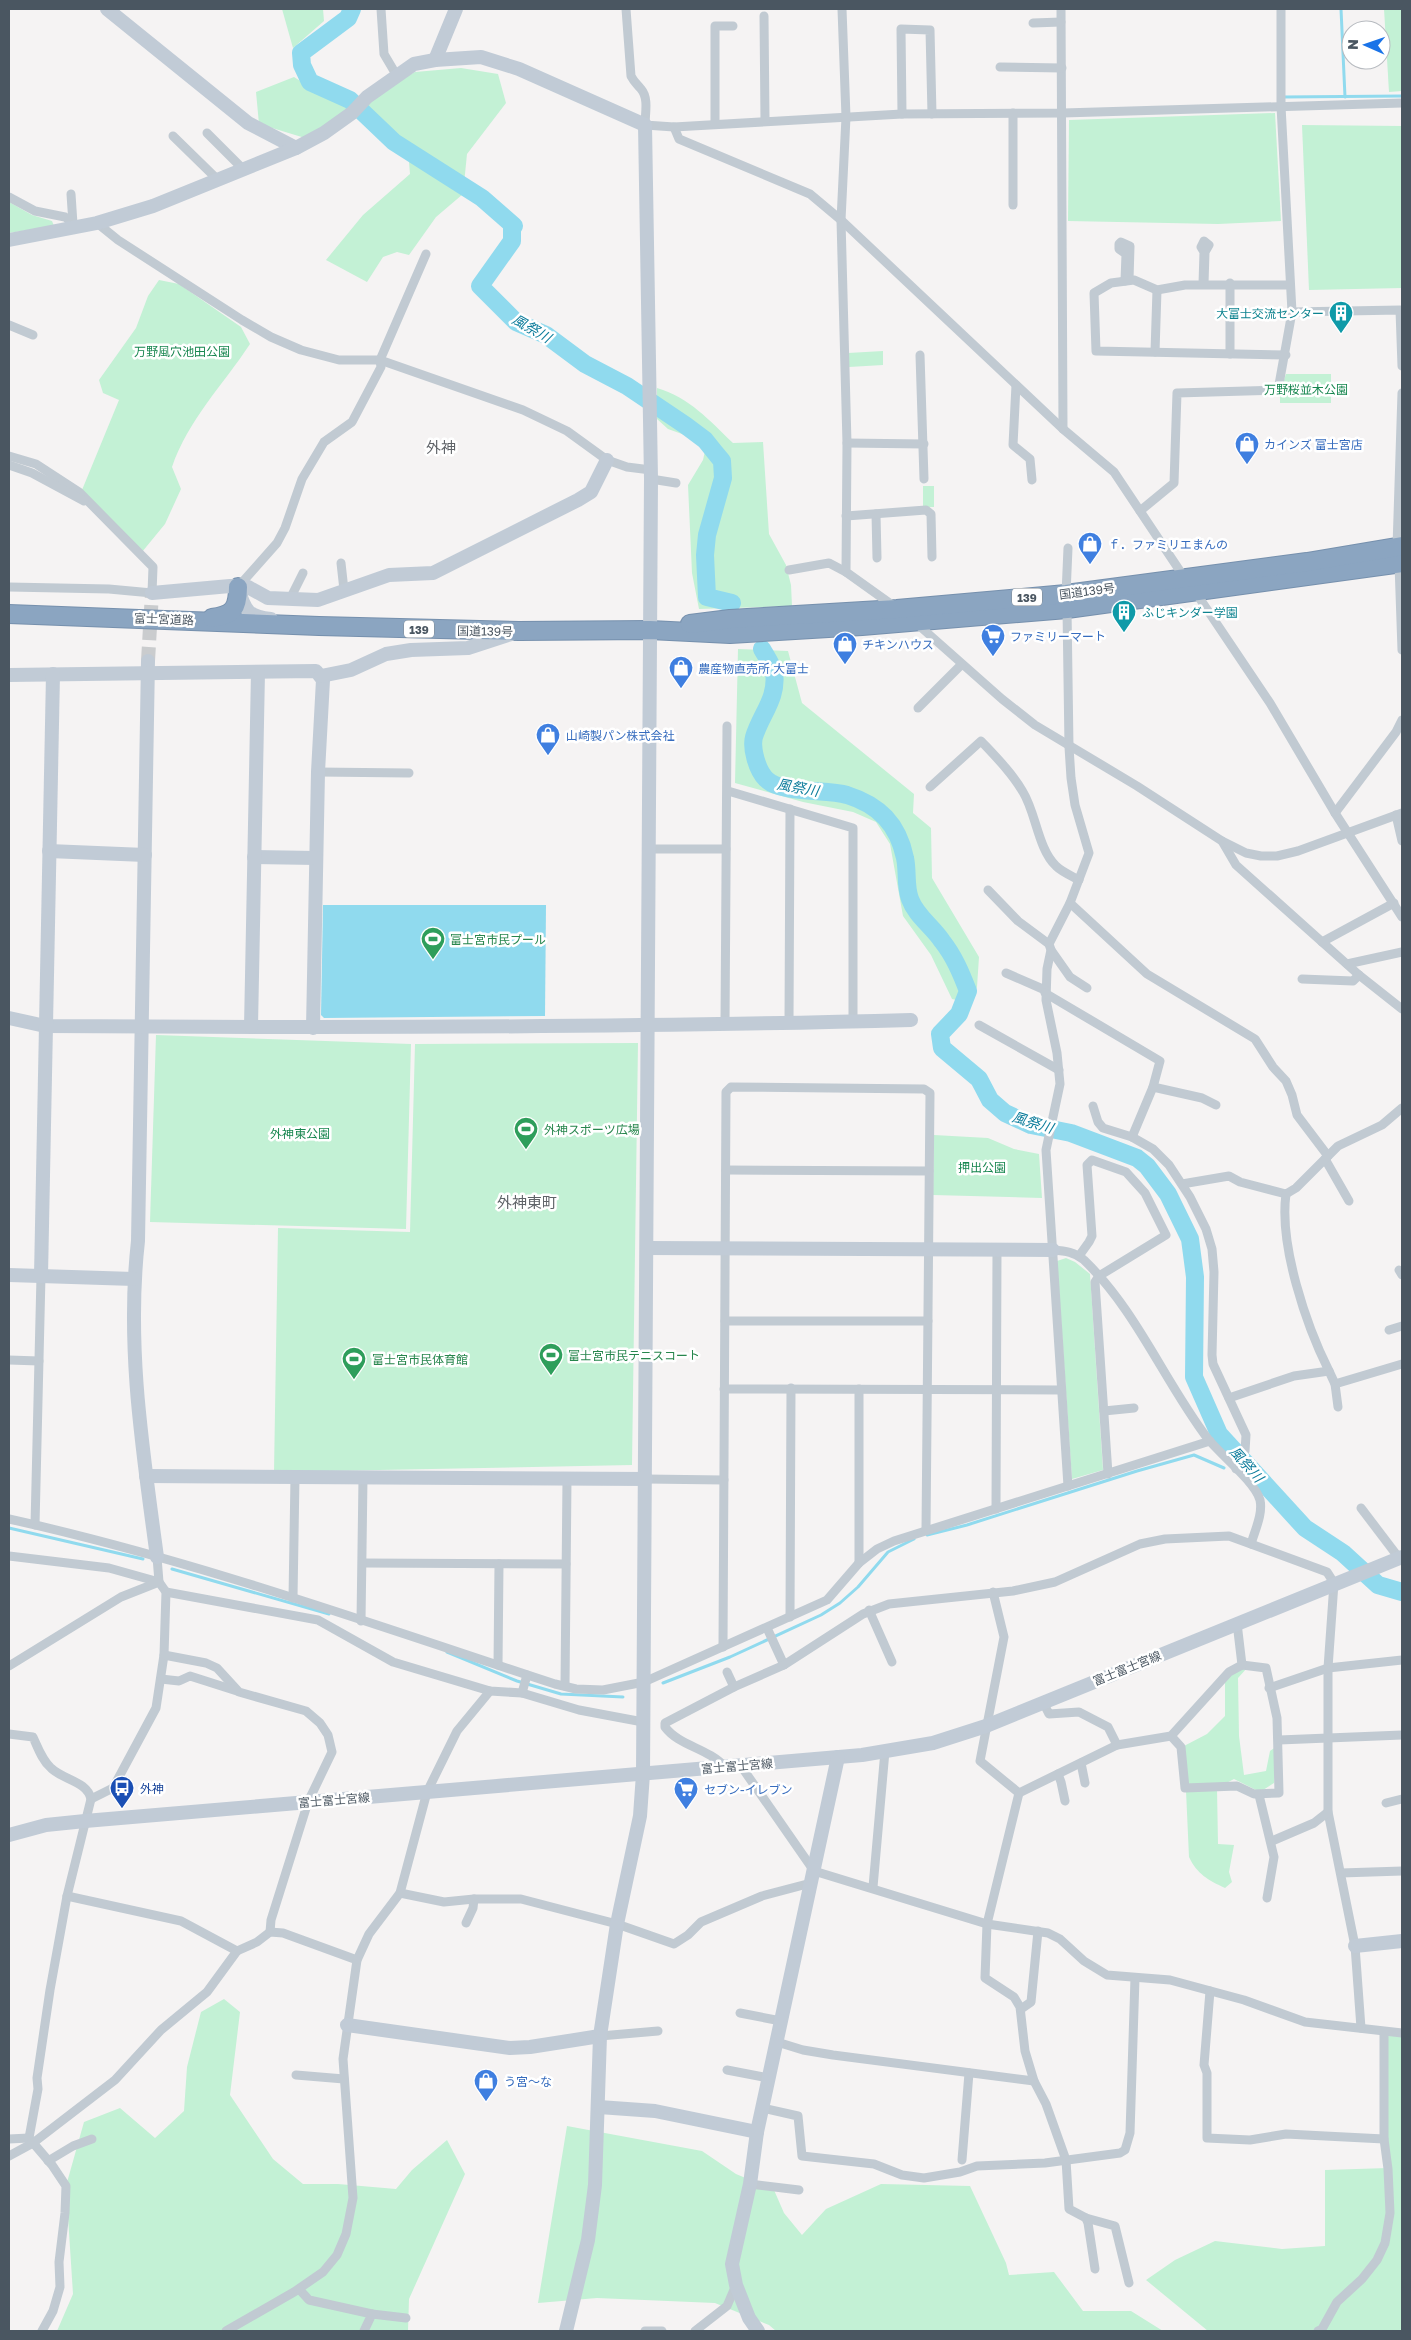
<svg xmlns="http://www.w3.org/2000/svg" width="1411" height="2340" font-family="'Golos Text','Noto Sans JP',sans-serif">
<rect width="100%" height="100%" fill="#f5f3f3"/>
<g fill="#c3f1d5">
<polygon points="282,9 323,9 324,21 293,48"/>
<polygon points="1384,9 1402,9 1402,91 1389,92"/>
<polygon points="461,68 498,74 506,103 467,154 463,194 436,217 409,255 397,252 383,257 367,282 326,260 363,215 410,174 408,150 366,116 343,119 305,138 259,124 256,92 294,77 319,93 367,97 415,72"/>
<polygon points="1275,113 1281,221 1218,224 1068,221 1069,120"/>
<polygon points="1302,125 1402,126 1402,288 1309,290"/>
<polygon points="9,202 32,215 52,221 54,226 9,233"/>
<path d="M159,280L179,284L241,327L250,344C223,385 188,420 172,467L181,489L165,524L142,552L82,490L119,400L103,393L99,380L136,328L148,296Z"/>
<polygon points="883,351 883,365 849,367 848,353"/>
<polygon points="1286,374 1331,374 1331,403 1280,403 1280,391"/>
<path d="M657,388C690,398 709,420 733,443L763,442L769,534L786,565L791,585L792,606L699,609L692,573L688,485L703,460L705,451L693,438L668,429L657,419Z"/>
<rect x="923" y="486" width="11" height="21"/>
<polygon points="738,649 788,651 802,703 914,794 913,813 931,828 932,878 979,957 977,987 970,1003 952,999 931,955 903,916 890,844 876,822 853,812 803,802 735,783"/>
<polygon points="156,1035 411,1044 406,1229 150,1222"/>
<polygon points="638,1043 632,1465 274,1472 278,1228 410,1232 415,1044"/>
<polygon points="934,1135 988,1138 1014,1149 1039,1154 1042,1198 933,1195"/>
<polygon points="1066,1258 1075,1262 1090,1274 1103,1470 1072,1479 1057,1261"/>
<path d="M1234,1667L1247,1668L1238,1678L1239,1736L1244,1775L1266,1771L1270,1751L1277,1746L1274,1783L1260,1792L1234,1779L1217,1788L1218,1844L1234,1845L1229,1872L1232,1882L1225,1888C1208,1880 1197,1874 1189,1857L1184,1746L1207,1734L1225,1716V1678Z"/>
<polygon points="224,1999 240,2012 230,2095 273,2159 303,2184 338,2184 396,2189 412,2170 447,2140 465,2174 409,2299 408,2331 57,2331 73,2294 66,2186 84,2122 120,2108 155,2138 184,2111 187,2067 201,2012"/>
<polygon points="1402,2031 1402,2331 1208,2331 1146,2280 1175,2260 1215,2241 1282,2249 1325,2246 1325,2170 1388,2168 1384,2032"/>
<polygon points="567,2126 702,2151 736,2174 774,2190 784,2213 802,2235 826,2209 881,2184 970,2186 1006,2263 1009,2275 1054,2272 1083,2311 1131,2311 1163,2331 776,2331 769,2325 715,2303 597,2298 538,2303"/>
</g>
<polygon fill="#90daee" points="323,905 546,905 545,1016 324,1018 321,1015"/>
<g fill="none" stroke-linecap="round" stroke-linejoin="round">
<g stroke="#90daee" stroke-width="3">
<polyline points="1341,9 1345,97"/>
<polyline points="1283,97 1402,96"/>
<polyline points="1243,1470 1255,1472"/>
<polyline points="9,1528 143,1559"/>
<polyline points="927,1535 967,1525 1137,1471 1194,1455 1224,1468"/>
<polyline points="172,1569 329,1614"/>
<polyline points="447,1652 517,1681 561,1694 623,1697"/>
<polyline points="663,1683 730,1657 821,1615 840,1603 858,1587 888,1552 914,1539"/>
</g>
<g stroke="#90daee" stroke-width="18">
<polyline points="352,9 348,18 301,53 302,65 310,82 350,100 394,142 482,198 514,226 512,227 512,241 480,286 516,322 546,335 585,364 627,386 685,425 705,440 713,450 722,461 723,478 707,535 705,555 707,597 732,603"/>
<path d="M762,649C766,656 772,665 774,672C778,698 761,714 754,737C751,748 757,770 766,779C781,794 826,789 847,795C879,805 898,824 905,858C908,871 905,886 910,899C916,916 932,926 942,941C954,956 961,973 968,991L959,1014L940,1034L942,1048L979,1079L990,1100L1005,1113L1031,1125L1071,1133L1137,1158L1147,1166L1168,1194L1190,1239L1195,1277L1194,1377L1219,1434L1305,1528L1343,1553L1378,1585L1402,1592"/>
</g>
<polyline stroke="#caccce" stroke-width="14" stroke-dasharray="14 7" stroke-linecap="butt" points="148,661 152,593"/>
<defs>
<g id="highway">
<polyline points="9,614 319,626 519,631 650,630 730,634 862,626 1067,609 1402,563"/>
<path d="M212,618C233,615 238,609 238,587"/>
<polyline points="690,624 730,619 897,609 1066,594 1307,562 1402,546"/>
</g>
</defs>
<use href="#highway" stroke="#7690ad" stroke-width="20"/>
<g stroke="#c1cad2" stroke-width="9">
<polyline points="381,9 384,54 397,76"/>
<path d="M626,9L631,76C634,82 637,84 641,89C649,98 645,114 645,125L674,127L902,114L1063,113L1402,103"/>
<polyline points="842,9 846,117 841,220 847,443 846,572 895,607"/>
<polyline points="1061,9 1063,429"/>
<polyline points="764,16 765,121"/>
<polyline points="1033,23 1061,22"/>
<polyline points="1000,67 1062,68"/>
<polyline points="902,114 901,29 930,30 932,114"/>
<polyline points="715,124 715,26 733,26"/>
<polyline points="674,127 679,139 810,194 841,220 1063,429 1114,472 1186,580"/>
<polyline points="207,133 243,169"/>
<polyline points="173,136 218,180"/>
<polyline points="71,194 73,224"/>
<polyline points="9,197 35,211 65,217 78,227"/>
<polyline points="1013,205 1013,113"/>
<polyline points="97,223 118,240 242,320 271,337 301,350 339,360 380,360 523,410 567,431 607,460 627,467 651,470"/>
<polyline points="1125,281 1126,254 1119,249 1119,244 1121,242 1130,246 1129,280"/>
<polyline points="1203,284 1204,252 1201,247 1204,241 1209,245 1205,252 1204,284"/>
<polyline points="1292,312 1400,310 1402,366"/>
<polyline points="9,325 33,335"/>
<polyline points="1155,352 1157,290"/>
<polyline points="1230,354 1230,283"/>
<polyline points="920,355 924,479"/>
<polyline points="1286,355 1096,351 1094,293 1111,283 1134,280 1157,290 1185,285 1290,285"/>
<polyline points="1016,385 1013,445 1030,459 1032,480"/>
<polyline points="847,443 924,444"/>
<polyline points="9,456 36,464 79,492 153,567 152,593 109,589 9,587"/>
<polyline points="9,465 32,473 84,501"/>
<polyline points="651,479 676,483"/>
<polyline points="1140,511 1174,483 1177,393 1278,390 1292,312 1281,106 1281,9"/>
<polyline points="876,514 877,558"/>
<polyline points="846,516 926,510 931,514 932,557"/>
<polyline points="1397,547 1402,393"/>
<polyline points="341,563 344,590"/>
<polyline points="1399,564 1402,650"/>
<polyline points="789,570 829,563 846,572"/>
<polyline points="238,587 277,543 285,528 302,479 324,442 352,422 381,367 380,360 426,254"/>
<polyline points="1194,590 1270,703 1335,813 1402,917"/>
<polyline points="1066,594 1068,548"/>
<polyline points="290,599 303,573"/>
<polyline points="1067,609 1069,747 1071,778 1075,805 1089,853 1070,903 1049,944 1051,950 1047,969 1046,1000 1057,1053 1060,1084 1046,1150 1068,1486"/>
<polyline points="915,622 1002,699 1035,725 1137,786 1222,841 1236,865 1359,975 1402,1009"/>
<polyline points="918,708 961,665"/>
<polyline points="318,772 409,773"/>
<path d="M930,787L981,741C996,757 1012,773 1023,792C1036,813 1038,849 1056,866C1062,872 1072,876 1079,880"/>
<polyline points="728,791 853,828 853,1022"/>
<polyline points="1335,813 1396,732 1402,720"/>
<polyline points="1396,815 1402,841"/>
<polyline points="1222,841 1246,853 1261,856 1277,856 1298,851 1402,813"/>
<polyline points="649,849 726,849"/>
<polyline points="988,890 1018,921 1049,944"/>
<polyline points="1070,903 1147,974 1255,1039 1273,1067 1286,1081 1292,1095 1297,1115 1328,1156"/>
<polyline points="1322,942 1394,903"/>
<polyline points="1051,950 1070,977 1087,988"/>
<polyline points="1347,964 1402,952"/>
<polyline points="1006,973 1045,990"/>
<polyline points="1302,979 1353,981 1359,975"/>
<polyline points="1045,993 1160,1061 1153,1087 1132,1137"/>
<polyline points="789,1023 790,809"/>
<polyline points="725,1024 727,726"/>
<polyline points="979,1025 1059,1070"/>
<polyline points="1153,1087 1202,1098 1216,1105"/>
<polyline points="1093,1106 1098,1122 1103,1128 1132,1137 1153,1149 1169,1165 1190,1197 1206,1229 1212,1249 1214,1272 1212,1355 1213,1364 1246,1435 1245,1451 1236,1469"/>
<polyline points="1325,1159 1349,1201"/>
<polyline points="726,1170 929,1171"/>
<polyline points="1182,1184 1229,1176 1240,1182 1286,1194 1296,1188 1338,1146 1382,1125 1402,1108"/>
<path d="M1053,1250C1065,1251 1075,1252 1084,1260C1137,1311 1164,1381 1208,1439C1221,1455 1255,1482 1260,1500C1263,1514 1255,1530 1251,1544"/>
<polyline points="1079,1256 1089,1242 1092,1236 1087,1165 1092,1160 1126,1172 1145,1193 1166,1235 1099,1276 1095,1282 1108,1474"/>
<polyline points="1399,1270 1402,1275"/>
<polyline points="725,1321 928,1321"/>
<polyline points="1389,1330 1402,1326"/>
<polyline points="9,1360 39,1361"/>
<polyline points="1329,1371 1335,1384 1338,1407"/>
<polyline points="1335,1384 1402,1364"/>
<polyline points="724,1389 1061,1390"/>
<polyline points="859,1389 859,1563"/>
<path d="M1229,1398L1294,1376L1329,1371C1306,1325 1279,1245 1286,1194"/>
<polyline points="1104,1411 1134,1408"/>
<polyline points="646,1479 724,1480"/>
<polyline points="1361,1508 1399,1558"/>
<polyline points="996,1509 997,1250"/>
<path d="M9,1519C194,1560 375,1625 555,1684L576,1689L603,1690L644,1682L827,1600L859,1563L877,1549L894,1541L1210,1441"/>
<polyline points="35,1525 41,1276"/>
<polyline points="9,1556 109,1568 159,1582 166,1592 164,1655 156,1708 113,1788 91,1799"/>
<polyline points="363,1563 566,1564"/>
<polyline points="166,1592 318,1620 393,1662 490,1691 522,1693 579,1710 643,1722"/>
<polyline points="993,1592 1004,1637 980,1761 1019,1793 987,1924 985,1978 1014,1997 1020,2007 1025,2051 1034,2081 1046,2104 1066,2160 1069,2209 1086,2218 1115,2226 1129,2283"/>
<polyline points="293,1598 295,1477"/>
<polyline points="869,1610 892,1662"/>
<polyline points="790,1617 791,1388"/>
<polyline points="361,1621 363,1478"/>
<polyline points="767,1628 784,1665"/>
<polyline points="723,1647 726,1092 731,1087 924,1089 930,1093 926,1530"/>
<polyline points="164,1655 206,1663 217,1668 239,1692 306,1711 320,1723 328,1735 332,1752 308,1802 271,1920 270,1932"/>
<polyline points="498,1665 499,1564"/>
<polyline points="9,1666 121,1597 159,1582 157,1557"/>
<polyline points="727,1672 734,1687"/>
<polyline points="161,1679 179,1681 190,1676 237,1691"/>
<polyline points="565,1686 567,1479"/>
<polyline points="1269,1688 1328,1668 1402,1660"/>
<polyline points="522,1693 527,1675"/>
<path d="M9,1734L33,1737C38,1748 42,1760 51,1768C63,1780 87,1781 91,1799L67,1896L50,1990L37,2078L38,2089L29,2138L52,2165L66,2186L65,2213L59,2262L60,2287L53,2311L42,2331"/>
<polyline points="1171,1736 1181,1747 1185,1788 1237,1786 1254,1794 1279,1793 1277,1718 1266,1668 1242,1665"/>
<polyline points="1279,1740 1402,1735"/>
<polyline points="1117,1745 1171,1736 1229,1672 1242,1665 1237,1623"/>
<polyline points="1081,1763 1085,1783"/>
<polyline points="741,1766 814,1871 987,1924 1048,1933 1060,1939 1084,1961 1107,1975 1170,1980 1244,2000 1305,2022 1402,2033"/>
<path d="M725,1767C708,1748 679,1746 665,1727V1723L734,1687L784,1665L863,1614L889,1604L1013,1591L1055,1582L1140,1544L1165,1539L1229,1536L1327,1572L1334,1583L1328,1668V1812L1355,1946L1361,2028"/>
<polyline points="1058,1774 1061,1782 1065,1801"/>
<polyline points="1019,1793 1117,1745 1108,1727 1079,1712 1049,1714 1043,1702"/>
<polyline points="1259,1795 1274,1857 1267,1898"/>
<polyline points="1386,1803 1402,1799"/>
<polyline points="1272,1841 1314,1823 1328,1812"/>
<polyline points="1341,1873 1402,1871"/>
<polyline points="873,1887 885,1751"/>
<polyline points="400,1893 444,1902 474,1899 521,1899 617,1924 674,1944 688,1935 701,1922 762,1896 811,1883"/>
<polyline points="67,1896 181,1921 237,1951 257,1942 270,1932 283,1933 357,1960"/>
<polyline points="466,1923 473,1908 474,1899"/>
<polyline points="1210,1991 1204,2065 1207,2073 1207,2138 1250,2140 1286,2134 1384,2139"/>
<polyline points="1021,2009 1031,2002 1038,1931"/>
<polyline points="740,2013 781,2021"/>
<polyline points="600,2036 658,2031"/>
<polyline points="777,2042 803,2050 833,2055 1034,2081"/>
<polyline points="727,2070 769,2078"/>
<polyline points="296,2075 344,2079"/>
<polyline points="762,2108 798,2116 802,2156 874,2164 902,2175 924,2178 960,2172 977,2166 1045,2163 1120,2153 1125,2150 1130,2133 1135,1978"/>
<polyline points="9,2139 29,2138"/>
<polyline points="9,2156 33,2143 115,2080 161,2030 207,1992 237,1951"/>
<polyline points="962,2160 969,2073"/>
<polyline points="48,2161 73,2146 92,2139"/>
<polyline points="750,2184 799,2190"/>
<polyline points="1086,2218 1088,2223 1095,2269"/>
<polyline points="299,2289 309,2300 372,2314 364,2331"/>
<polyline points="372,2314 406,2318"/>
<polyline points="226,2331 294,2292 323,2272 337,2255 346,2234 353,2198 343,2059 357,1960 369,1934 400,1893 427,1792 457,1731 490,1691"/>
<polyline points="645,2331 662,2331"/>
<polyline points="695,2331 727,2306 736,2285"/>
<polyline points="1318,2331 1322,2329 1337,2302 1362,2279 1377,2260 1385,2243 1390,2213 1388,2169 1384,2139 1384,2032"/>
</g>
<g stroke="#c1cbd6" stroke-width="14">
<polyline points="107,9 248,123 296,148"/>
<polyline points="435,60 456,9"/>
<polyline points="9,240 97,223 153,206 296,148 324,133 352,113 367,97 414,64 435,60 481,57 519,69 645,125 651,479 643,1774 640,1816 617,1924 600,2036 595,2185 588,2240 566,2331"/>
<path d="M239,591C245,611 249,617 271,619"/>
<polyline points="152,593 230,586 248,587 268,598 318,600 389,575 433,573 578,500 591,492 607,460"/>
<path d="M148,661L138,1241C126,1347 143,1452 157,1557"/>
<polyline points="9,675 316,671 323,680 318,772 313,1028"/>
<polyline points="321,676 351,670 386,654 411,650 468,648 511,634"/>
<polyline points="49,851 145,855"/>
<polyline points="254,857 316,858"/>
<path d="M9,1018L45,1026C334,1028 622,1028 911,1020"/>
<polyline points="251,1027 258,672"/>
<polyline points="647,1248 1053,1250"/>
<polyline points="9,1275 134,1279"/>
<polyline points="41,1276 53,674"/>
<polyline points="146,1476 646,1479"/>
<polyline points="9,1835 46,1825 85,1821 862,1755 933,1743 986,1726 1402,1557"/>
<polyline points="1355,1946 1402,1941"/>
<polyline points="347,2025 510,2048 530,2047 600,2036"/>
<polyline points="599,2107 655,2111 757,2132"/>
<polyline points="758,2331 749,2318 736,2285 732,2264 750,2184 757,2132 838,1757"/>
</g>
<use href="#highway" stroke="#8ba5c1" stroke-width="18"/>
</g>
<defs>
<symbol id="building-pin" viewBox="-11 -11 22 30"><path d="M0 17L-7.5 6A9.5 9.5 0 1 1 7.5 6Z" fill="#0f9aa8" stroke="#fff"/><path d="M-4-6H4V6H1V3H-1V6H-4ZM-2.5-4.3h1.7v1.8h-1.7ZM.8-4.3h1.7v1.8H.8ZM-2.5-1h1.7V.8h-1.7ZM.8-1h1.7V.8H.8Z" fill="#fff"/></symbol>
<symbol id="shop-pin" viewBox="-11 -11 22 30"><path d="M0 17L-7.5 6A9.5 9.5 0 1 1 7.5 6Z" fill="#3f7fe0" stroke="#fff"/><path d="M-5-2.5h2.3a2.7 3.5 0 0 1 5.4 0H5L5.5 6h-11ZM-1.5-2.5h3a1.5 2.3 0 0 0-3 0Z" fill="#fff"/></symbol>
<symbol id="supermarket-pin" viewBox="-11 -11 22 30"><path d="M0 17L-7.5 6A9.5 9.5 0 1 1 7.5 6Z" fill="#3f7fe0" stroke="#fff"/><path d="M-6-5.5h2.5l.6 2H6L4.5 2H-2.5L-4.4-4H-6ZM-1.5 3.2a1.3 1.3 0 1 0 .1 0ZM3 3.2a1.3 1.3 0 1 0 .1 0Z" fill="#fff"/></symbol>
<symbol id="stadium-pin" viewBox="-11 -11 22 30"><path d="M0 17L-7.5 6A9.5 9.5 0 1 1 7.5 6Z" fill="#2e9e5b" stroke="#fff"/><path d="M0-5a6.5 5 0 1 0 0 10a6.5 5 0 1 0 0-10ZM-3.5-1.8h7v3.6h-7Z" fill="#fff"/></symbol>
<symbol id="bus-pin" viewBox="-11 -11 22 30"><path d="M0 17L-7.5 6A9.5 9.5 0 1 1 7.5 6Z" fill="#1a4fb4" stroke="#fff"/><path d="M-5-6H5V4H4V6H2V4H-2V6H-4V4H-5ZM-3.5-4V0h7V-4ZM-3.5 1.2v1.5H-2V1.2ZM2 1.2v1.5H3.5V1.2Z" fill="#fff"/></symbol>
</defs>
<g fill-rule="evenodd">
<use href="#building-pin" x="1327" y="299" width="28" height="38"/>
<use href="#shop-pin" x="1233" y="430" width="28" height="38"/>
<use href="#shop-pin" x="1076" y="530" width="28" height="38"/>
<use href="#building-pin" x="1110" y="598" width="28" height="38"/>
<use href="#supermarket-pin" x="979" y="622" width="28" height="38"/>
<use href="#shop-pin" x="831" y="630" width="28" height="38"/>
<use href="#shop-pin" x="667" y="654" width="28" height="38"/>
<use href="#shop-pin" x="534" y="721" width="28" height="38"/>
<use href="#stadium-pin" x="419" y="925" width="28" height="38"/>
<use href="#stadium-pin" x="512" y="1115" width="28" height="38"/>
<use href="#stadium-pin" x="537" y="1341" width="28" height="38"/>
<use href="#stadium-pin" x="340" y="1345" width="28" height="38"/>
<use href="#bus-pin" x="108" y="1774" width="28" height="38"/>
<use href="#supermarket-pin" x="672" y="1775" width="28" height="38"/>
<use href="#shop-pin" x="472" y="2067" width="28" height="38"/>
</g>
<g text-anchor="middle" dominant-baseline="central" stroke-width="5" stroke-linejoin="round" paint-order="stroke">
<g fill="#fff" stroke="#808990" stroke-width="1">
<rect x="1012" y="588.5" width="30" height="17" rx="4"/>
<rect x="404" y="620.5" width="30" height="17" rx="4"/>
</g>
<g font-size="11" font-weight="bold" fill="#4a5661">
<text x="1027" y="597">139</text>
<text x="419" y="629">139</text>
</g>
<g font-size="12" fill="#0d838f" stroke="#fff" text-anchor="end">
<text x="1324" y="313">大富士交流センター</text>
<text x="1142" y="612" text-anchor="start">ふじキンダー学園</text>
</g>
<g font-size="12" fill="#17864f" stroke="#fff">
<text x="182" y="351">万野風穴池田公園</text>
<text x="1306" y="389">万野桜並木公園</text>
<text x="300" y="1133">外神東公園</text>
<text x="982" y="1167">押出公園</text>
</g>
<g font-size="12" fill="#366cbe" stroke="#fff" text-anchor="start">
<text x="1264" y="444">カインズ 富士宮店</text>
<text x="1108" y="544">ｆ．ファミリエまんの</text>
<text x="1010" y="636">ファミリーマート</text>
<text x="862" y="644">チキンハウス</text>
<text x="698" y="668">農産物直売所 大富士</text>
<text x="566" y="735">山崎製パン株式会社</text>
<text x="704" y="1789">セブン-イレブン</text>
<text x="504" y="2081">う宮〜な</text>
</g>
<g font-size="12" fill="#4a5661" stroke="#fff">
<text transform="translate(1087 591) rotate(-7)">国道139号</text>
<text transform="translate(164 619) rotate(2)">富士宮道路</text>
<text transform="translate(485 631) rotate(1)">国道139号</text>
<text transform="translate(1127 1668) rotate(-22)">富士富士宮線</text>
<text transform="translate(737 1766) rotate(-5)">富士富士宮線</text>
<text transform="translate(334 1800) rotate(-5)">富士富士宮線</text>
</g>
<g font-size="12" fill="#27864d" stroke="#fff" text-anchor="start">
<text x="450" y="939">富士宮市民プール</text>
<text x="544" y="1129">外神スポーツ広場</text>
<text x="568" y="1355">富士宮市民テニスコート</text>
<text x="372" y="1359">富士宮市民体育館</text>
</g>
<g font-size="12" fill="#164399" stroke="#fff" text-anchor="start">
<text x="140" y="1788">外神</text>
</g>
<g font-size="14" font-style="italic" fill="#0c7c9b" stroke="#fff">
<text transform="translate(532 328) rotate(30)">風祭川</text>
<text transform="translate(798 787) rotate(10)">風祭川</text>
<text transform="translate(1033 1122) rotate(17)">風祭川</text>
<text transform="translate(1247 1464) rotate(48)">風祭川</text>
</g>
<g font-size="15" fill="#5f6368" stroke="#fff">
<text x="441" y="447">外神</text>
<text x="527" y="1202">外神東町</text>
</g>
</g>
<rect width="1411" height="2340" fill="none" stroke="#4a5661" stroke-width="20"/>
<g transform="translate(1366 45) rotate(272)"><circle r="24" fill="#ffffff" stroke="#b7bbc0"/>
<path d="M0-4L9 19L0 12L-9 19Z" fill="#1a73e8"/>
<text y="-8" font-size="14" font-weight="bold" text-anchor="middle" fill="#4a5661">N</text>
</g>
</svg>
